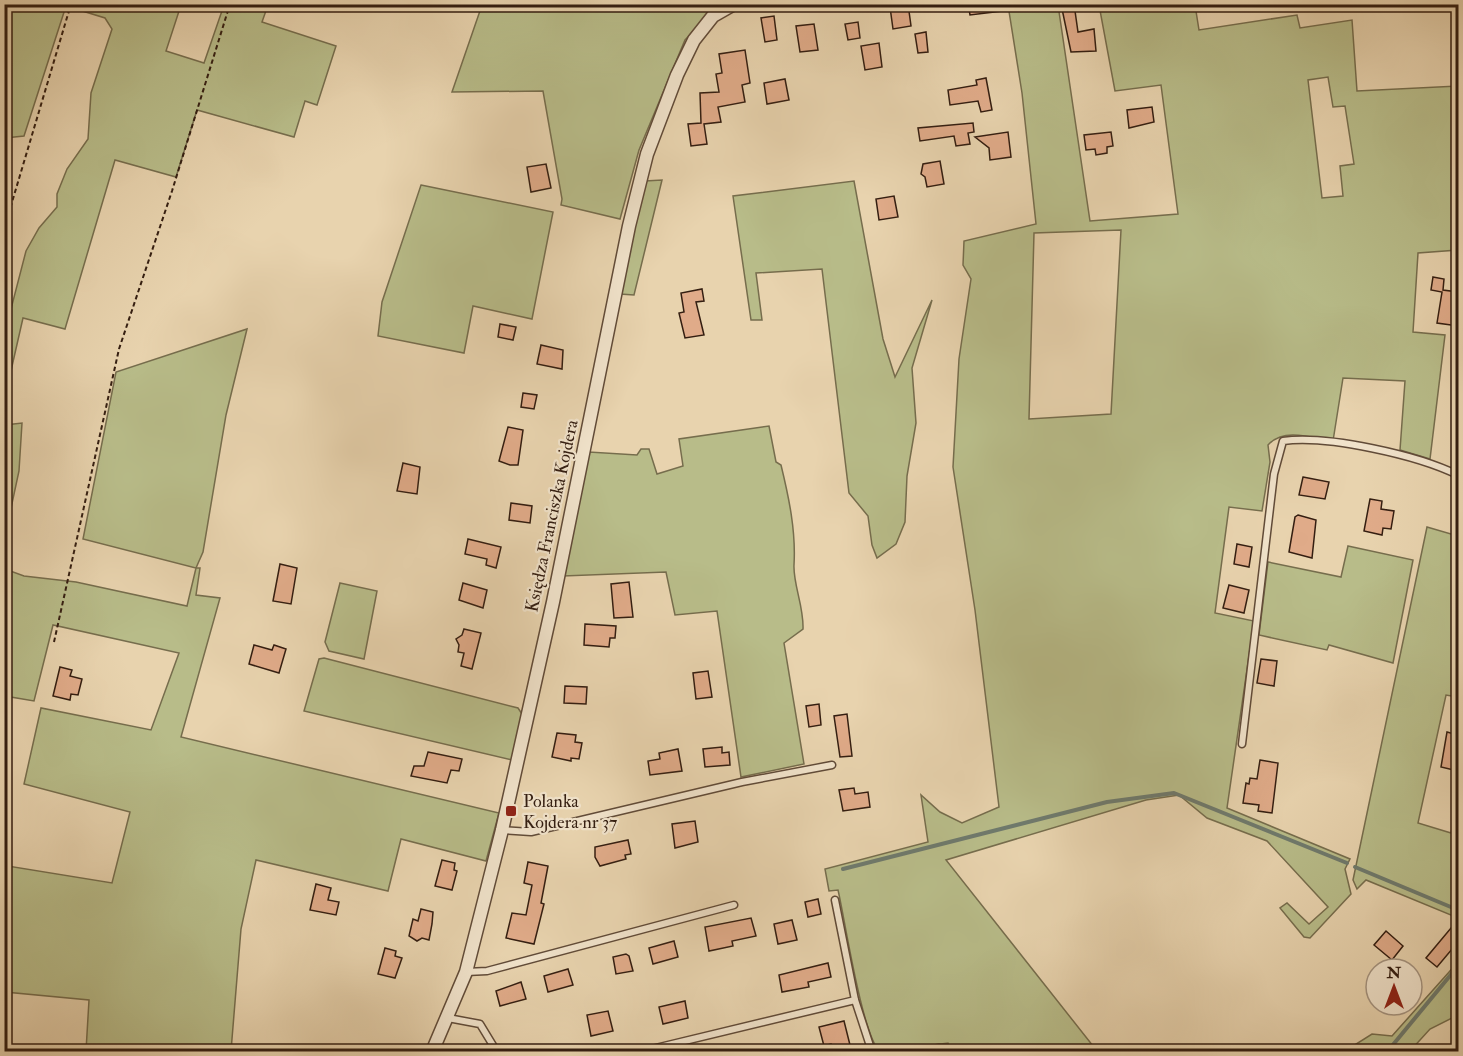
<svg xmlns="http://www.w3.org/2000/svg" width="1463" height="1056" font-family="'IM FELL Double Pica',serif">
<rect width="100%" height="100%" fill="#e8d3ae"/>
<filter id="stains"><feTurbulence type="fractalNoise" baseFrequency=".00333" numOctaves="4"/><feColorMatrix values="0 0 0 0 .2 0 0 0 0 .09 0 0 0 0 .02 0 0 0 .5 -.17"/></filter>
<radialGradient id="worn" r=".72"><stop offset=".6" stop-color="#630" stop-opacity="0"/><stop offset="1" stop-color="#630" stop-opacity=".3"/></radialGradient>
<g fill="#b8bc89" stroke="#766d4d" stroke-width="1.5" fill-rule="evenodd">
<polygon points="67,4 181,5 166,51 204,63 224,5 268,5 262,22 336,46 317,105 305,101 294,137 197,110 176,177 115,160 65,329 23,318 5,397 5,332 26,251 39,228 57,207 57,194 67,169 88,139 91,93 112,29 105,18 66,6 24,136 5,138 5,11"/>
<polygon points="482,5 719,5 685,40 639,150 620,219 561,205 562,199 543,91 452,92"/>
<path d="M1008,5H1058L1090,221L1178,214L1161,85L1115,91L1099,5H1195L1199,30L1297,15L1300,28L1352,20L1357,91L1458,86V250L1418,253L1413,332L1445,335L1430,459L1400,450L1405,381L1343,378L1333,441C1313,438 1284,427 1268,445L1270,462L1262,511L1229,507L1215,613L1254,621L1227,808L1350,859L1345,869L1351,894L1310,938L1304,937L1280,908L1287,903L1309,924L1328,907L1267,841L1207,818L1179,795L1146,800L946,860L1097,1051H951L948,1043L880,1052C862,1035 845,920 838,890L829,891L825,869L928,842L921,795L940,812L962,823L999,807L975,610L953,467L959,359L971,279L963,265L964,241L1036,224L1022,93ZM1328,77L1333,107L1345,106L1354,164L1340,166L1343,196L1322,198L1308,80ZM1121,230L1111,414L1029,419L1034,233Z"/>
<polygon points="662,180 634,295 620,294 645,181"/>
<polygon points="854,181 883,339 895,377 932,300 912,368 916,423 907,476 905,522 896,544 877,558 872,545 868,516 849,493 822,269 756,273 762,320 751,320 733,196"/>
<polygon points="421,185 553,212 532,319 473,306 464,353 378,336 382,302"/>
<polygon points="247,329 226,415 203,552 196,568 200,568 196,595 220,598 181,737 499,813 486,861 401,839 388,891 256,860 241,929 231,1051 86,1051 89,1000 5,992 5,881 8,866 112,883 130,812 24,784 41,708 151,730 179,653 53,625 34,701 5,696 5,569 24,576 76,582 187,606 196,568 83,539 116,372"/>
<polygon points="22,423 19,471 5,536 5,425"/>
<path d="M769,426L776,462L781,465C789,498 796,531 794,565C793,584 804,607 803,629L784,643L804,764L741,777L717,611L675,615L666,572L563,576L589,452L637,455L641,449H649L657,474L683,466L679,439Z"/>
<polygon points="1427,527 1458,536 1458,697 1446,695 1418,823 1451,833 1458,799 1458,918 1366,880 1357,889 1353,880"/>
<polygon points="1348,546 1413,560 1393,663 1329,645 1327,650 1259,635 1268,562 1341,577"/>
<polygon points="340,583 377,591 364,659 329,651 325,642"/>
<polygon points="324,658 518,708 522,714 512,760 304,711 319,659"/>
<polygon points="1458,962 1458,1015 1430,1029 1410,1051 1345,1051 1372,1034 1392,1036"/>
</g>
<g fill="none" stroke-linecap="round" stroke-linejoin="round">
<g stroke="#6f7a6d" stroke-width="4">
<polyline points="1355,867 1458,910"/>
<polyline points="843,869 1107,802 1174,793 1347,863"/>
<polyline points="1387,1052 1458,966"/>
</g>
</g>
<g fill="#e0ab89" stroke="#341e11" stroke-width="1.5">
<polygon points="894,4 908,4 911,26 893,29 890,7"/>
<polygon points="968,4 1001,4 1002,11 970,15"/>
<polygon points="1061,4 1074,4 1078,32 1094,29 1096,51 1071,52"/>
<polygon points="774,16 777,40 765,42 761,18"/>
<polygon points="858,22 860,38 848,40 845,24"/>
<polygon points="814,24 818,50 800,52 796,26"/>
<polygon points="926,32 928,52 918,53 915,34"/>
<polygon points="879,43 882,67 865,70 861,46"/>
<polygon points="745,50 750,83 742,85 745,102 718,107 721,122 704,124 707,144 691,146 688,124 701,123 700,93 719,92 716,74 722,73 719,54"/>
<polygon points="986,78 992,110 981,112 978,101 950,105 948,90 977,85 976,80"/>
<polygon points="785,79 789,100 767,104 764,83"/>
<polygon points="1152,107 1154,122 1129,128 1127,110"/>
<polygon points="973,123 974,132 968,133 970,144 956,146 954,136 920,141 918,128"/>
<polygon points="1008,132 1011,157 990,160 989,148 975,137"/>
<polygon points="1111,132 1113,146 1107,147 1107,153 1096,155 1095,149 1086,150 1084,135"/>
<polygon points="940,161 944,184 927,187 925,177 921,174 923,164"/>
<polygon points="546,164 551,188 531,192 527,167"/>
<polygon points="894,196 898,217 879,220 876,199"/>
<polygon points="1433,277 1444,279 1443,290 1458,292 1458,326 1437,323 1442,292 1431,290"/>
<polygon points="702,289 704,301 696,302 704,335 685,338 679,313 684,312 681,293"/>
<polygon points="500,324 516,327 513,340 498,337"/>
<polygon points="541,345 563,350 562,369 537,364"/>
<polygon points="523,393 537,395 534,409 521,407"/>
<polygon points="508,427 523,430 518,465 510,465 499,461"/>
<polygon points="403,463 420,467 417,494 397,491"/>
<polygon points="1303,477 1329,482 1325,499 1299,495"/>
<polygon points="1370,499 1382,501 1381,509 1394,511 1391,529 1383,528 1382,535 1364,531"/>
<polygon points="511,503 532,506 530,523 509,520"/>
<polygon points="1298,515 1316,520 1312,558 1289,552 1295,517"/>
<polygon points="468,539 501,547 496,568 486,565 487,559 465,554"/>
<polygon points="1237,544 1252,547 1249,567 1234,564"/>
<polygon points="280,564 297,568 291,604 273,601"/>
<polygon points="629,582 633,617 614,618 611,584"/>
<polygon points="463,583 487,590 483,608 459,600"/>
<polygon points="1229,585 1249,590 1244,613 1223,608"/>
<polygon points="585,624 616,626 615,638 610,638 609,647 584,645"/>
<polygon points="464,629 481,633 472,669 461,666 464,653 458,652 459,645 456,639 462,635"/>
<polygon points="254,645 272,650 274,645 286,649 279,673 249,664"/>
<polygon points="1261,659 1277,661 1274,686 1257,683"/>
<polygon points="60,667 72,670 70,676 82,679 78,695 71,694 70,700 53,696"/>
<polygon points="708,671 712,697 696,699 693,673"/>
<polygon points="565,686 587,687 586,704 564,703"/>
<polygon points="819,704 821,725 809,727 806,706"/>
<polygon points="847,714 852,756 840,757 834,716"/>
<polygon points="1447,732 1458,735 1455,750 1458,751 1458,771 1441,767"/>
<polygon points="557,733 576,735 575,742 582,743 579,759 571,758 571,761 552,757"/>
<polygon points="722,747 722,753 729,752 730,765 705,767 703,749"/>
<polygon points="678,749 682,771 650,775 648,761 660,759 659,753"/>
<polygon points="428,752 462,759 459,771 451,770 447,783 411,776 414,766 424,766"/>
<polygon points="1260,760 1278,763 1272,813 1258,811 1259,805 1243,803 1246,783 1249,784 1250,778 1257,779"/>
<polygon points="854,788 855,794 868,792 870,807 843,811 839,790"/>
<polygon points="695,821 698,842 675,848 672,824"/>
<polygon points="628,840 631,854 625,855 626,859 600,866 595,857 595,847"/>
<polygon points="442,860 455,863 454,870 457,871 452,890 435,886"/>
<polygon points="528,862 548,866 541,903 544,904 534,944 506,938 512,913 526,915 532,885 524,883"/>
<polygon points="316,884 331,888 328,900 339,902 336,915 310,910"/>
<polygon points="818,899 821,914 808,917 805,902"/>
<polygon points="421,909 433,912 432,924 429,940 422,938 417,941 409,936 413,919 418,921"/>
<polygon points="751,918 756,936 732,941 733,946 709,951 705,927"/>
<polygon points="792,920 797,940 778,944 774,924"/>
<polygon points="1451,928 1458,934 1458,942 1437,967 1426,958"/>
<polygon points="1386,931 1403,946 1392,960 1374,945"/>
<polygon points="674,941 678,957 653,964 649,948"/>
<polygon points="385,948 396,951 395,956 402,958 395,978 378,974"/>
<polygon points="626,954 629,956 633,971 616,974 613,957"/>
<polygon points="828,963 831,977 808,982 809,987 782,992 779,975"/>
<polygon points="568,969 573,985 548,992 544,976"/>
<polygon points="521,982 526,999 500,1006 496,991"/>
<polygon points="685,1001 688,1018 663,1024 659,1007"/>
<polygon points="608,1011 613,1031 591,1036 587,1015"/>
<polygon points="844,1021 850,1045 833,1050 831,1044 824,1046 819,1027"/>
</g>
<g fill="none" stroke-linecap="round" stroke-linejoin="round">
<defs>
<g id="service">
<path d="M1242,744L1274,474L1283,441C1328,435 1417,455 1458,475"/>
<polyline points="502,830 531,832 742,782 832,765"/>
<polyline points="835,900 855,1000 872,1052"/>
<polyline points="466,972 487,971 734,905"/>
<polyline points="448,1018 480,1024 497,1052"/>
<polyline points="639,1052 855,1000"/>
<polyline points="913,1052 939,1048"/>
</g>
<polyline id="minor" points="432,1052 466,972 502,830 553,602 629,226 647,154 677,75 694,40 713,16 734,4"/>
</defs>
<use href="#service" stroke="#614b38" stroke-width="9"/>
<use href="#minor" stroke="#614b38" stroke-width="15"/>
<g stroke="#341e11" stroke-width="2" stroke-dasharray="4.5 3" stroke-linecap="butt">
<polyline points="4,229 71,4"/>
<polyline points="54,642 119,349 172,191 230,4"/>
</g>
<use href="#service" stroke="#f0e2ca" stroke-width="6"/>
<use href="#minor" stroke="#f0e2ca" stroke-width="12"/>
</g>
<rect fill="#8f2418" stroke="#f0e2ca" stroke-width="2" x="505" y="805" width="12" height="12" rx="3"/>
<g text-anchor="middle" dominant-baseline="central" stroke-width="4.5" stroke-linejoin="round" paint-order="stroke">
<g font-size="18" fill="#341e11" stroke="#f0e2ca">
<text transform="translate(552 516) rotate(-78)">Księdza Franciszka Kojdera</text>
</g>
<g font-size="18" fill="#341e11" stroke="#f0e2ca" text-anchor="start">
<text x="523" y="801">Polanka<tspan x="523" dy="21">Kojdera nr 37</tspan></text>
</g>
</g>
<rect width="1463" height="1056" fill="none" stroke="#e8d3ae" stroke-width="24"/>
<rect x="6" y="6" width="1451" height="1044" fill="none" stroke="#341e11" stroke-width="3"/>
<rect x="12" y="12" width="1439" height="1032" fill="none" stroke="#341e11" stroke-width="1.5"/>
<g transform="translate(1394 987)"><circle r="28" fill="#f0e2ca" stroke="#a59480" stroke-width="1.5"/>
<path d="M0-4.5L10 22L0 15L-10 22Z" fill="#8f2418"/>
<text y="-9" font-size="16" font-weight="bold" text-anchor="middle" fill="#341e11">N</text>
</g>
<rect width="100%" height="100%" filter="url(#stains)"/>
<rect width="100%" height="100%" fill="url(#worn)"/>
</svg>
